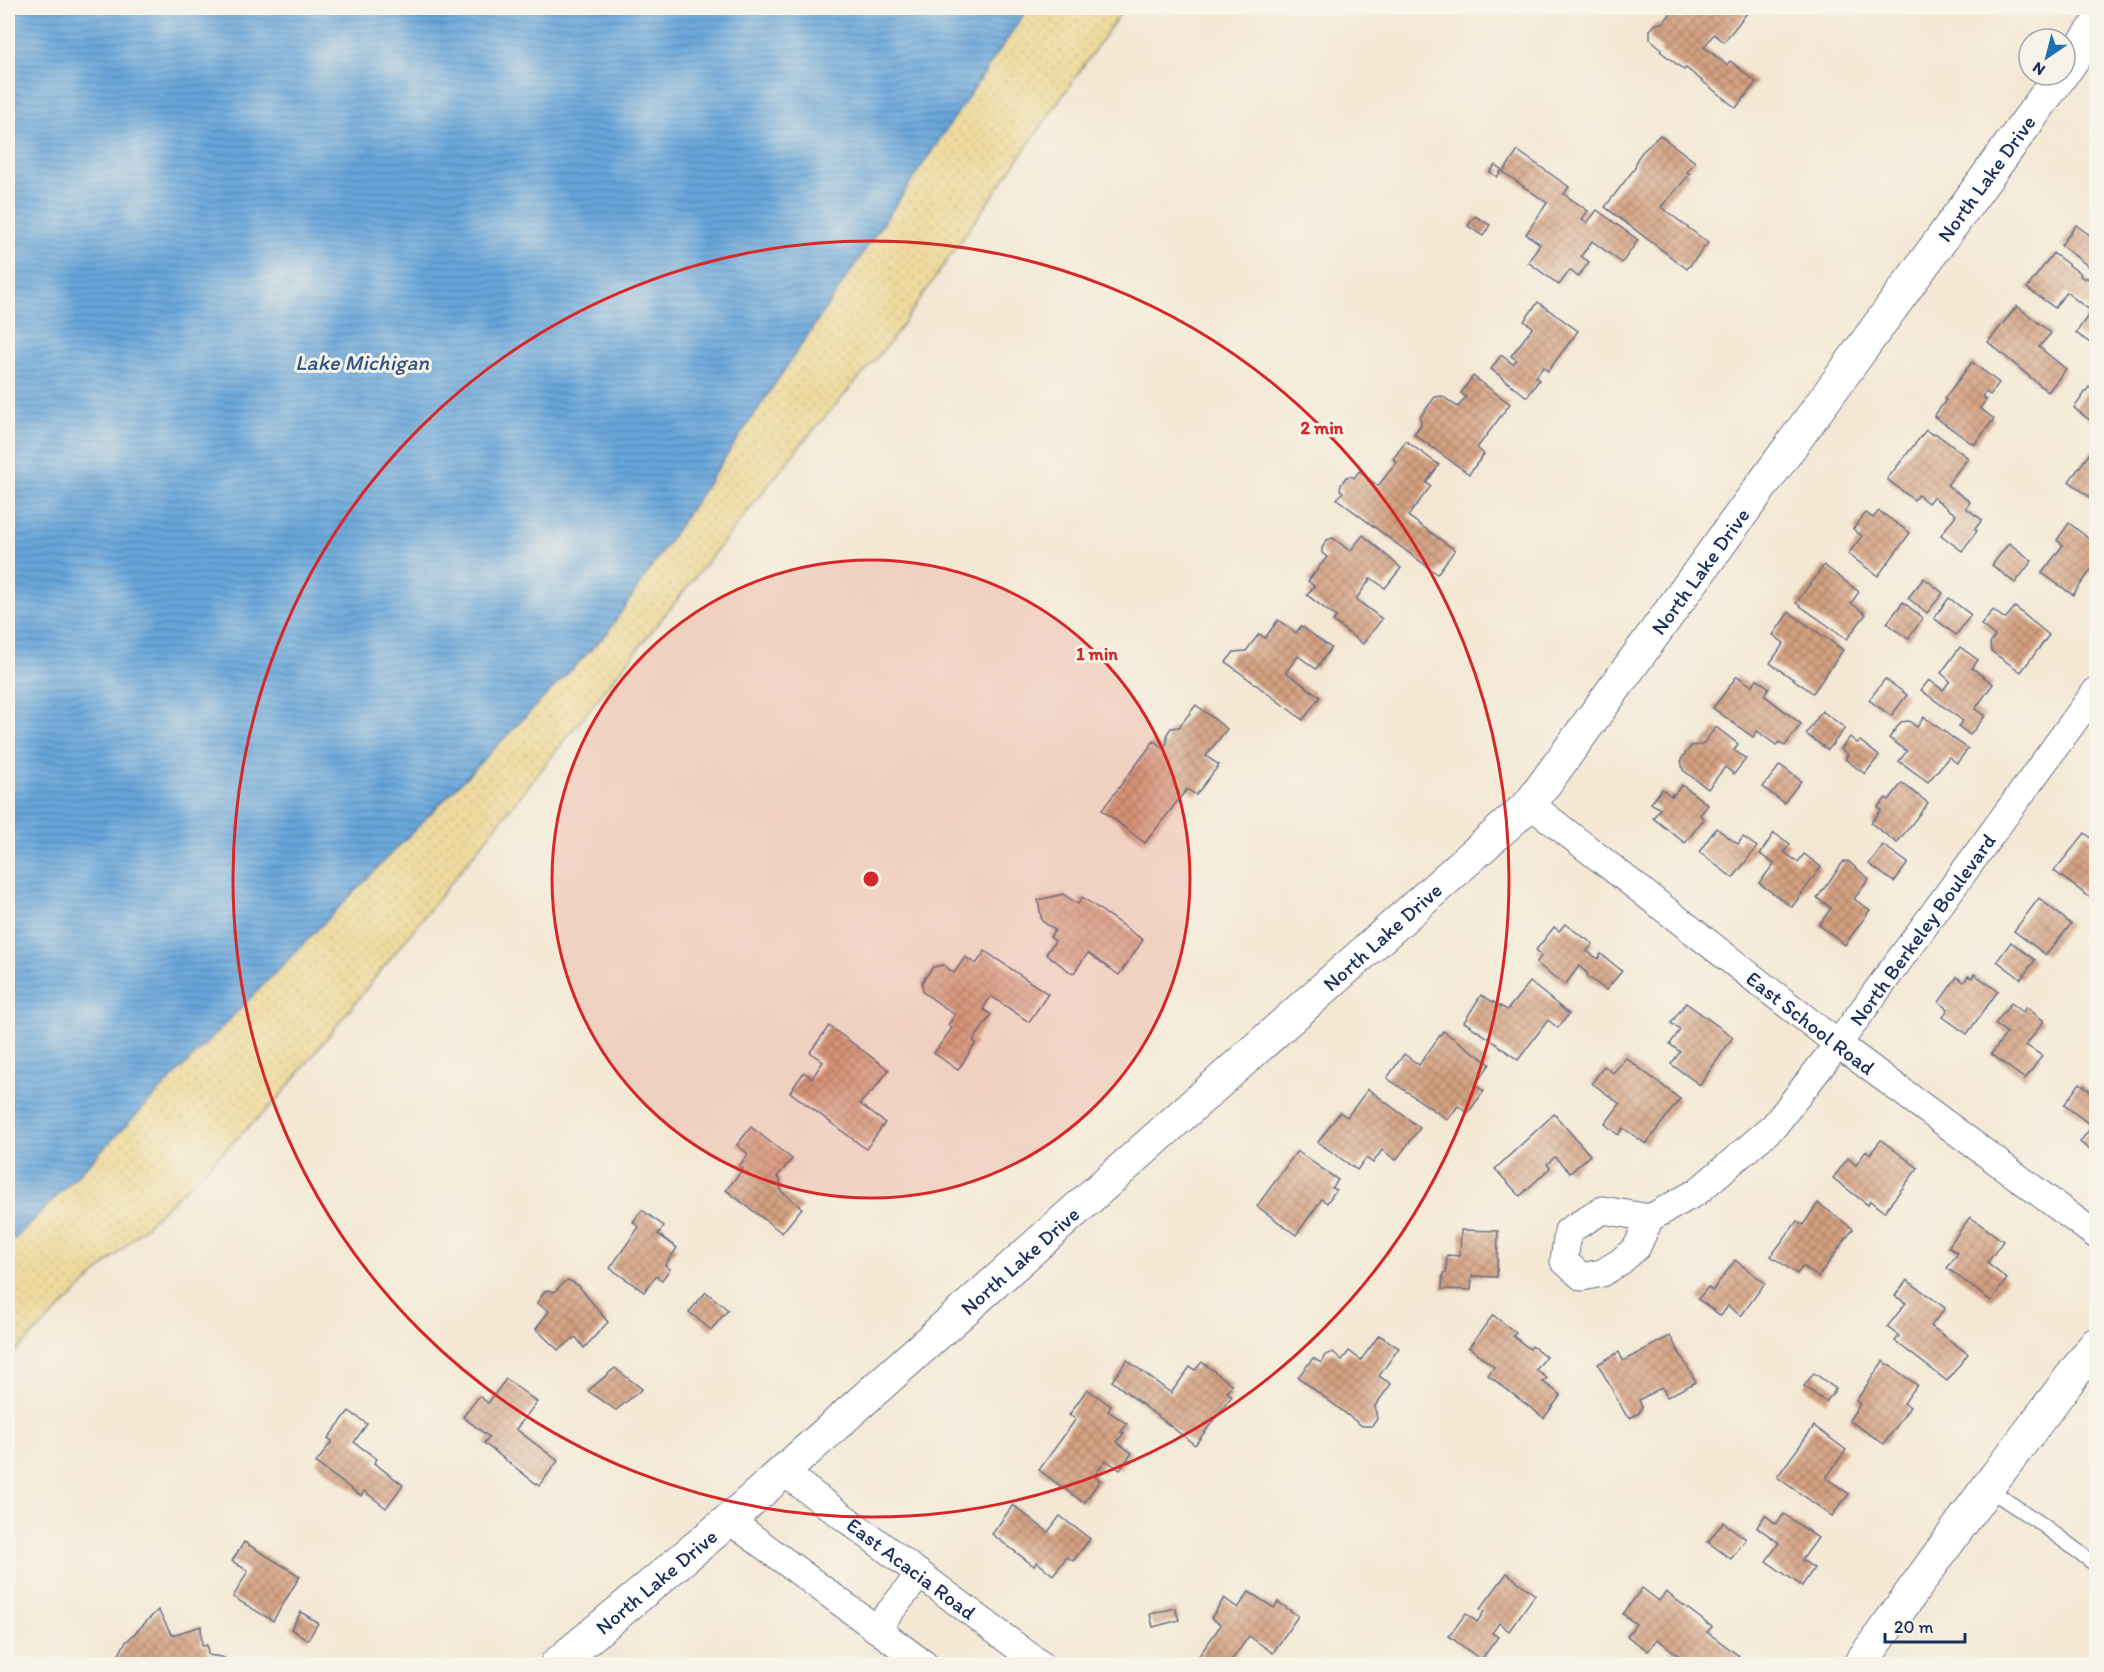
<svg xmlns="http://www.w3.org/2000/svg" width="2104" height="1672" font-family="Itim,sans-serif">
<defs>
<pattern id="sand-dots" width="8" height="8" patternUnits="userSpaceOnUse" patternTransform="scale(1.5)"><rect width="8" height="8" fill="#eeda9e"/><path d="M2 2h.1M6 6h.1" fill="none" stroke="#ccbb8a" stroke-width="1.8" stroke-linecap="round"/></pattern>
<pattern id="water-rules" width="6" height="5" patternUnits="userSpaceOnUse" patternTransform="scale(1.5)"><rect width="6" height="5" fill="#67a6da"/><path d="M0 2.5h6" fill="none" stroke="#5488b4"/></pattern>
<pattern id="building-cross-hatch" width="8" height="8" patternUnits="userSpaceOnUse" patternTransform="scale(1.5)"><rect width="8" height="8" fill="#d5a181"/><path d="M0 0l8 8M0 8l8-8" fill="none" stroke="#ac846d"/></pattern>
</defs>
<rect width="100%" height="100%" fill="#f7f3e8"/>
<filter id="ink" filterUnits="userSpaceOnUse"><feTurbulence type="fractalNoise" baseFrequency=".0167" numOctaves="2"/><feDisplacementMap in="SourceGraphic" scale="12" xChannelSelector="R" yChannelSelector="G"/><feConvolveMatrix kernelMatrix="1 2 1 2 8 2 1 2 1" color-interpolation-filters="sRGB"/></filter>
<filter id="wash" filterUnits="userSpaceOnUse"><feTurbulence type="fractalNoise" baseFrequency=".008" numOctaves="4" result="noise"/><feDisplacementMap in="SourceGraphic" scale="24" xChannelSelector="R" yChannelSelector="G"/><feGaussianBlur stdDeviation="1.35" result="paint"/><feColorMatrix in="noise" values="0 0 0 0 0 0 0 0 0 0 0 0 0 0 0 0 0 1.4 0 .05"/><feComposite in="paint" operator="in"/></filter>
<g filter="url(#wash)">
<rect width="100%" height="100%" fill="#f4e8d4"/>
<polygon fill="url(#sand-dots)" stroke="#84847e" stroke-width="1.5" points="1028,8 1124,8 888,345 803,442 279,1098 8,1359 8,1246 607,633"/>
<polygon fill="url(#water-rules)" stroke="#416a9c" stroke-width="1.5" points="8,8 1028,8 607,633 8,1246"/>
<g id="blocks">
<g fill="url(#building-cross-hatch)">
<polygon points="1675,8 1680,8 1689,15 1695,8 1751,8 1724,42 1714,34 1704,47 1727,65 1730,61 1756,82 1736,108 1686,68 1684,70 1660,51 1662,49 1650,39 1650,30 1656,24 1663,23"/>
<polygon points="1660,135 1695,162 1687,172 1690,174 1661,207 1708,243 1687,269 1605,207 1635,168 1637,159 1642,152"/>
<polygon points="1518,151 1569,187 1564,194 1588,211 1582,219 1587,223 1597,210 1638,240 1622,263 1592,241 1581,256 1589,262 1578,277 1570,270 1559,285 1528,262 1540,244 1526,234 1547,203 1503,172"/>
<polygon points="1495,165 1502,170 1497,177 1490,172"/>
<polygon points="1475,216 1490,225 1483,236 1468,226"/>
<polygon points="2076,225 2091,236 2096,228 2096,272 2061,245"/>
<polygon points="2053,253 2081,274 2080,276 2085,279 2086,277 2096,285 2096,297 2088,309 2066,292 2055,308 2027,288"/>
<polygon points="1538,302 1578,331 1548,371 1543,367 1536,377 1539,380 1527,397 1491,369 1501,355 1513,364 1517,360 1511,356 1533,327 1524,321"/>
<polygon points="2017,306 2051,333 2039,347 2066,369 2048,392 1988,342"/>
<polygon points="2089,314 2096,320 2096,347 2076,333"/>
<polygon points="1972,362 1999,383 1990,395 1986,392 1982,396 1986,400 1980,408 1994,419 1974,445 1934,416 1946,400 1944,399"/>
<polygon points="1473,376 1510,404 1477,448 1484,454 1469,474 1414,434 1421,424 1420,417 1435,397 1442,396 1458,407 1466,397 1461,393"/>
<polygon points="2089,387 2096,392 2095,424 2074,408"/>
<polygon points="1926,430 1933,435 1935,433 1968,458 1947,485 1970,502 1966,508 1982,520 1975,529 1977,531 1962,551 1941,535 1956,515 1933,497 1928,503 1918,495 1914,500 1887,479"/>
<polygon points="1406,441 1439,465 1426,483 1431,486 1408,516 1455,550 1437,574 1337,499 1343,492 1340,490 1341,485 1346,477 1351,476 1354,478 1359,471 1378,486 1397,462 1393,459"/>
<polygon points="2093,449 2096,452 2096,502 2069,481"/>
<polygon points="1879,511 1910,533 1878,576 1848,554 1862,536 1853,529 1866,513 1873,518"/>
<polygon points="2069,523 2096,544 2096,563 2073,595 2042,573 2063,545 2057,540"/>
<polygon points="1363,535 1401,568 1385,588 1371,578 1356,599 1382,619 1363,644 1333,621 1336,617 1307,595 1314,586 1308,581 1327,557 1322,553 1322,548 1327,540 1333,538 1350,551"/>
<polygon points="2009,543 2032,561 2015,583 1992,565"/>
<polygon points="1824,565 1859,592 1851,603 1866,614 1847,639 1796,603"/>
<polygon points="1924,578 1943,593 1927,613 1908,598"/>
<polygon points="1949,598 1971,615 1956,635 1934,618"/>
<polygon points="1903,602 1923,618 1908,639 1887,623"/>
<polygon points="2015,607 2049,635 2021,672 1991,651 1990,643 1995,636 1981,625 1993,610 2005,619"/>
<polygon points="1789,612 1843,650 1813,693 1770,663 1784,643 1773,635"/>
<polygon points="1278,620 1296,633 1301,626 1331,648 1316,669 1298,656 1286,672 1320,697 1303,720 1226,662 1234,652 1246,651 1259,634 1265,638"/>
<polygon points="1960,647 1978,660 1972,668 1993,684 1975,709 1985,716 1970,735 1958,726 1963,721 1921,690 1929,680 1943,690 1950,681 1941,673"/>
<polygon points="1737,676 1752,686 1757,679 1769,688 1764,695 1801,724 1785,746 1779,742 1776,745 1757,731 1753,737 1713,708"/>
<polygon points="1885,679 1907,695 1891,716 1869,700"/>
<polygon points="1196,705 1227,729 1206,756 1219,765 1196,795 1187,789 1145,843 1102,810 1154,741 1163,748 1167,743 1167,734 1171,728 1179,727"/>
<polygon points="1822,711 1845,728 1828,750 1806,734"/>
<polygon points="1924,717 1968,749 1957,763 1949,757 1928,782 1899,761 1907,751 1889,738 1901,722 1909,721 1917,727"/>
<polygon points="1716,727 1738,744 1734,750 1746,759 1734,774 1725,767 1708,789 1683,770 1681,760 1691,746 1702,745"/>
<polygon points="1850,737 1857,743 1860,741 1879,756 1865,774 1845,759 1848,755 1841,749"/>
<polygon points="1780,765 1801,781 1784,803 1763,787"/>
<polygon points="1902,783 1928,803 1897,843 1871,823 1881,810 1878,807 1886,798 1889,800"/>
<polygon points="1682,785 1708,805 1700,815 1704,819 1685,843 1653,818 1660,809 1651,803 1662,789 1671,796 1672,794 1673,796"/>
<polygon points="1716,828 1738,844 1743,837 1757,847 1733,878 1699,852"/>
<polygon points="1774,833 1790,844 1784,852 1798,862 1804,854 1821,867 1792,907 1759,883 1774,864 1760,854"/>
<polygon points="2085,833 2096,842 2095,901 2054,871"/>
<polygon points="1883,845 1908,863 1894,882 1869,864"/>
<polygon points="1844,861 1847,862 1848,861 1869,879 1854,899 1870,910 1845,945 1819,925 1831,908 1817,898"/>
<polygon points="1063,894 1078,904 1082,897 1143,940 1119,975 1088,953 1073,974 1046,954 1055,941 1050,937 1055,930 1042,921 1038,900"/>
<polygon points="2039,898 2071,924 2046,955 2014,931"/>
<polygon points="1565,924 1593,944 1587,951 1598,959 1601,954 1622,971 1606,990 1587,976 1588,974 1579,966 1565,985 1536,963 1542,955 1536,950 1554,927 1559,931"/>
<polygon points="2011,942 2035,960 2021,979 1997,961"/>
<polygon points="985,951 1048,994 1029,1022 991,996 983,1009 991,1015 973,1041 976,1043 958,1070 934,1053 952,1028 948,1025 955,1015 923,992 922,982 933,967 943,965 954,973 965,957 976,964"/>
<polygon points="1974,974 1998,991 1967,1034 1943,1017 1948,1009 1939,1002 1957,977 1964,982 1968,976 1972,978"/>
<polygon points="1530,982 1569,1014 1558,1028 1548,1020 1518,1060 1487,1037 1464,1022 1481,995 1507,1010"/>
<polygon points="1686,1003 1733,1037 1700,1085 1671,1064 1680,1052 1670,1044 1680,1030 1671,1023"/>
<polygon points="2011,1003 2023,1012 2026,1007 2044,1021 2026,1045 2042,1056 2025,1079 1991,1054 2007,1033 1995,1024"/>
<polygon points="829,1026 889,1070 871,1093 870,1092 860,1104 885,1123 866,1149 790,1092 804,1072 812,1078 823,1062 810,1052"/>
<polygon points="1443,1031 1490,1064 1475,1085 1484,1091 1468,1113 1458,1106 1448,1120 1387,1078 1404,1054 1419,1065"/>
<polygon points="1626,1058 1680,1099 1646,1144 1623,1128 1618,1135 1605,1124 1620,1104 1592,1083 1604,1066 1613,1073"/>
<polygon points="2080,1083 2096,1096 2096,1155 2080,1142 2092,1126 2064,1105"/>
<polygon points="1368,1089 1420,1128 1396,1160 1382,1150 1373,1163 1366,1158 1357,1170 1318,1142 1340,1112 1347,1117"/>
<polygon points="1554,1114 1590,1155 1570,1173 1555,1157 1547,1164 1550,1168 1520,1196 1495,1169"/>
<polygon points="751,1127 792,1159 777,1177 780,1179 781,1191 802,1208 782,1233 726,1190 743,1169 739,1166 748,1154 737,1145"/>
<polygon points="1881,1140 1918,1168 1884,1212 1870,1201 1868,1205 1833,1178 1848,1158 1856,1165 1866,1151 1870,1154"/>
<polygon points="1297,1151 1338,1180 1332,1188 1336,1190 1327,1203 1322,1199 1296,1235 1257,1206"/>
<polygon points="1818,1203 1853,1229 1818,1277 1803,1266 1797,1274 1771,1256 1797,1221 1803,1225"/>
<polygon points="642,1210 664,1226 658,1234 677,1248 665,1265 670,1269 662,1280 656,1276 644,1292 610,1268 639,1227 633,1222"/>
<polygon points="1970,1217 2003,1241 1987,1263 2007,1279 1991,1301 1947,1268 1958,1253 1948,1247"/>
<polygon points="1461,1230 1498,1231 1497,1277 1472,1276 1471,1290 1442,1289 1443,1273 1446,1273 1447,1255 1460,1256"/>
<polygon points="1735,1260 1765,1283 1741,1316 1728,1306 1721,1316 1698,1299 1708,1287 1712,1291"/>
<polygon points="568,1280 578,1285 608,1322 584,1348 576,1337 558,1350 536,1329 549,1311 537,1303 545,1291 548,1290 555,1292 564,1282"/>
<polygon points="1907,1280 1945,1308 1931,1326 1968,1354 1947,1381 1895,1341 1899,1336 1887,1327 1906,1303 1895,1296"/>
<polygon points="706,1292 728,1310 711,1330 689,1312"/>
<polygon points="1493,1315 1516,1333 1513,1336 1530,1349 1532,1346 1546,1357 1536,1370 1547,1378 1543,1382 1561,1395 1544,1418 1488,1375 1494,1367 1469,1347"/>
<polygon points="1379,1335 1399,1348 1379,1376 1391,1384 1375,1406 1377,1419 1372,1426 1362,1426 1298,1377 1313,1358 1321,1363 1325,1355 1333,1352 1342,1360 1349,1351 1361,1360"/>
<polygon points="1670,1336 1696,1382 1667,1397 1662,1387 1639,1400 1642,1407 1639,1413 1630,1418 1626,1415 1598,1364 1619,1352 1623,1361"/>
<polygon points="1127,1360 1171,1393 1190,1367 1195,1370 1202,1362 1232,1385 1227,1392 1232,1396 1195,1445 1112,1381"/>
<polygon points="1883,1361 1917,1385 1904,1403 1910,1407 1884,1444 1849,1420 1860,1404 1856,1401"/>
<polygon points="615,1368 642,1389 616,1410 588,1391"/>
<polygon points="1814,1373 1836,1389 1826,1402 1804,1386"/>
<polygon points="506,1379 537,1402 516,1429 558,1461 539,1486 484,1443 489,1437 463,1417 479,1396 488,1403"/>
<polygon points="1087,1389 1111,1406 1108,1411 1127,1424 1121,1432 1124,1433 1117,1442 1132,1453 1120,1470 1106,1460 1094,1476 1100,1480 1084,1503 1039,1470 1076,1419 1069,1415"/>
<polygon points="349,1411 367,1424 354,1442 377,1459 374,1463 403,1485 386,1508 364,1491 361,1496 316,1463 332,1441 328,1438"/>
<polygon points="1814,1426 1846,1450 1826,1478 1849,1494 1832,1516 1777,1477"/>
<polygon points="1013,1505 1048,1532 1060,1516 1090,1539 1073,1561 1067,1557 1053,1575 1037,1562 1034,1566 992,1534"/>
<polygon points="1784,1514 1818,1538 1802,1560 1814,1568 1802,1586 1766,1561 1779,1543 1757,1527 1765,1515 1776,1524"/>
<polygon points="1723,1522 1746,1539 1731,1559 1708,1542"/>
<polygon points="244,1542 300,1576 273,1621 233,1597 248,1571 232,1561"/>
<polygon points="1507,1573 1535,1595 1509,1631 1499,1623 1492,1633 1498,1637 1481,1660 1449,1636 1466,1613 1477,1622 1484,1612 1480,1609"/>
<polygon points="1642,1588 1659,1601 1666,1592 1712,1627 1707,1632 1739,1656 1733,1664 1690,1664 1657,1639 1648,1651 1627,1636 1636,1624 1623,1614"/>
<polygon points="1249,1592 1274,1608 1278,1602 1298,1616 1273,1653 1249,1636 1229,1664 1193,1664 1221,1625 1211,1618 1224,1598 1238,1608"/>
<polygon points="1175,1608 1179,1620 1153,1627 1150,1614"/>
<polygon points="158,1610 172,1635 201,1626 202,1646 207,1645 208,1655 222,1657 234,1664 114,1664 125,1643"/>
<polygon points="301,1612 318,1623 308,1640 291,1629"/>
</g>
</g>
</g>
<g filter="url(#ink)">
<use href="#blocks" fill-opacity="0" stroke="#677087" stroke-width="1.5"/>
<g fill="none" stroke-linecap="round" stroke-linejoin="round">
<defs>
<polyline id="lane" points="1987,1488 2043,1525 2096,1565"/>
<g id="street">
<path id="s1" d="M1530,804L1838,1044L2096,1235"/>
<path id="s2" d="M1650,1218L1603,1210L1568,1231L1564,1261L1582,1277L1602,1273L1620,1262L1637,1247L1650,1218L1697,1192L1774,1126L1838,1044L2096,691"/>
<path id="s3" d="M782,1471L1040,1664"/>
<polyline points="729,1520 924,1664"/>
<polyline points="876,1629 920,1574"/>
</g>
<polyline id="secondary" points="1860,1664 1987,1488 2096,1344"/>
<g id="primary">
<polyline points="2065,70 2096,27"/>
<path id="s4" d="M557,1664L729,1520L1530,804L2061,75"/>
</g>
</defs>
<use href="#lane" stroke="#677087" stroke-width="16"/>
<use href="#street" stroke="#677087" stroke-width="29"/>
<use href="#secondary" stroke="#677087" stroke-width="35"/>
<use href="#primary" stroke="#677087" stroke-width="35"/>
<use href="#lane" stroke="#fff" stroke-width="14"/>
<use href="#street" stroke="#fff" stroke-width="27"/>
<use href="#secondary" stroke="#fff" stroke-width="33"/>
<use href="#primary" stroke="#fff" stroke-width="33"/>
</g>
</g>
<circle cx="871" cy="879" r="319" fill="#d62828" fill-opacity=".12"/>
<g fill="none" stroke="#d62828" stroke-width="3">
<circle cx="871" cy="879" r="319"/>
<circle cx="871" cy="879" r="638"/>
</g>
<g text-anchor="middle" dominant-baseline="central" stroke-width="6" stroke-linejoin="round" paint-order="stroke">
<g font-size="21" fill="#1b2f5e" stroke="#f7f3e8">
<text stroke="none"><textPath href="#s4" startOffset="2073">North Lake Drive</textPath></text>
<text stroke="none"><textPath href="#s4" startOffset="1587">North Lake Drive</textPath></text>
<text stroke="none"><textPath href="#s2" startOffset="640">North Berkeley Boulevard</textPath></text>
<text stroke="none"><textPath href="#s4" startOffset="1100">North Lake Drive</textPath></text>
<text stroke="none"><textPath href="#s1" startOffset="356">East School Road</textPath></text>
<text stroke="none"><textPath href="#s4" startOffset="614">North Lake Drive</textPath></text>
<text stroke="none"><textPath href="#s3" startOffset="162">East Acacia Road</textPath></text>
<text stroke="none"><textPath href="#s4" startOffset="129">North Lake Drive</textPath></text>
</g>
<g font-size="22" font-style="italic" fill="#325383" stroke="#f7f3e8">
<text x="362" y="362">Lake Michigan</text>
</g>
</g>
<circle cx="871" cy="879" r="9" fill="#d62828" stroke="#f7f3e8" stroke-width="3"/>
<g font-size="18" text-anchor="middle" font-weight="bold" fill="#d62828" stroke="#f7f3e8" stroke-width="6" stroke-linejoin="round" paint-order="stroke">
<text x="1322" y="434">2 min</text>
<text x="1097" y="660">1 min</text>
</g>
<rect width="2104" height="1672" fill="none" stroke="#f7f3e8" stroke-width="30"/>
<g transform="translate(2047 57) rotate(215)"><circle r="28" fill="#f7f3e8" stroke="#9fa5b1" stroke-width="1.5"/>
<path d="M0-4.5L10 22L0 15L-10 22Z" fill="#1f6fb2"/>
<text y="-9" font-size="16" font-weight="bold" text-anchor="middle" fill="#1b2f5e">N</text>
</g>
<path d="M1885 1633v9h80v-9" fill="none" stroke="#1b2f5e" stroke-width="3"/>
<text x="1894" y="1633" font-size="18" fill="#1b2f5e" stroke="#f7f3e8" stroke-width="4.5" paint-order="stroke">20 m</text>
</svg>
